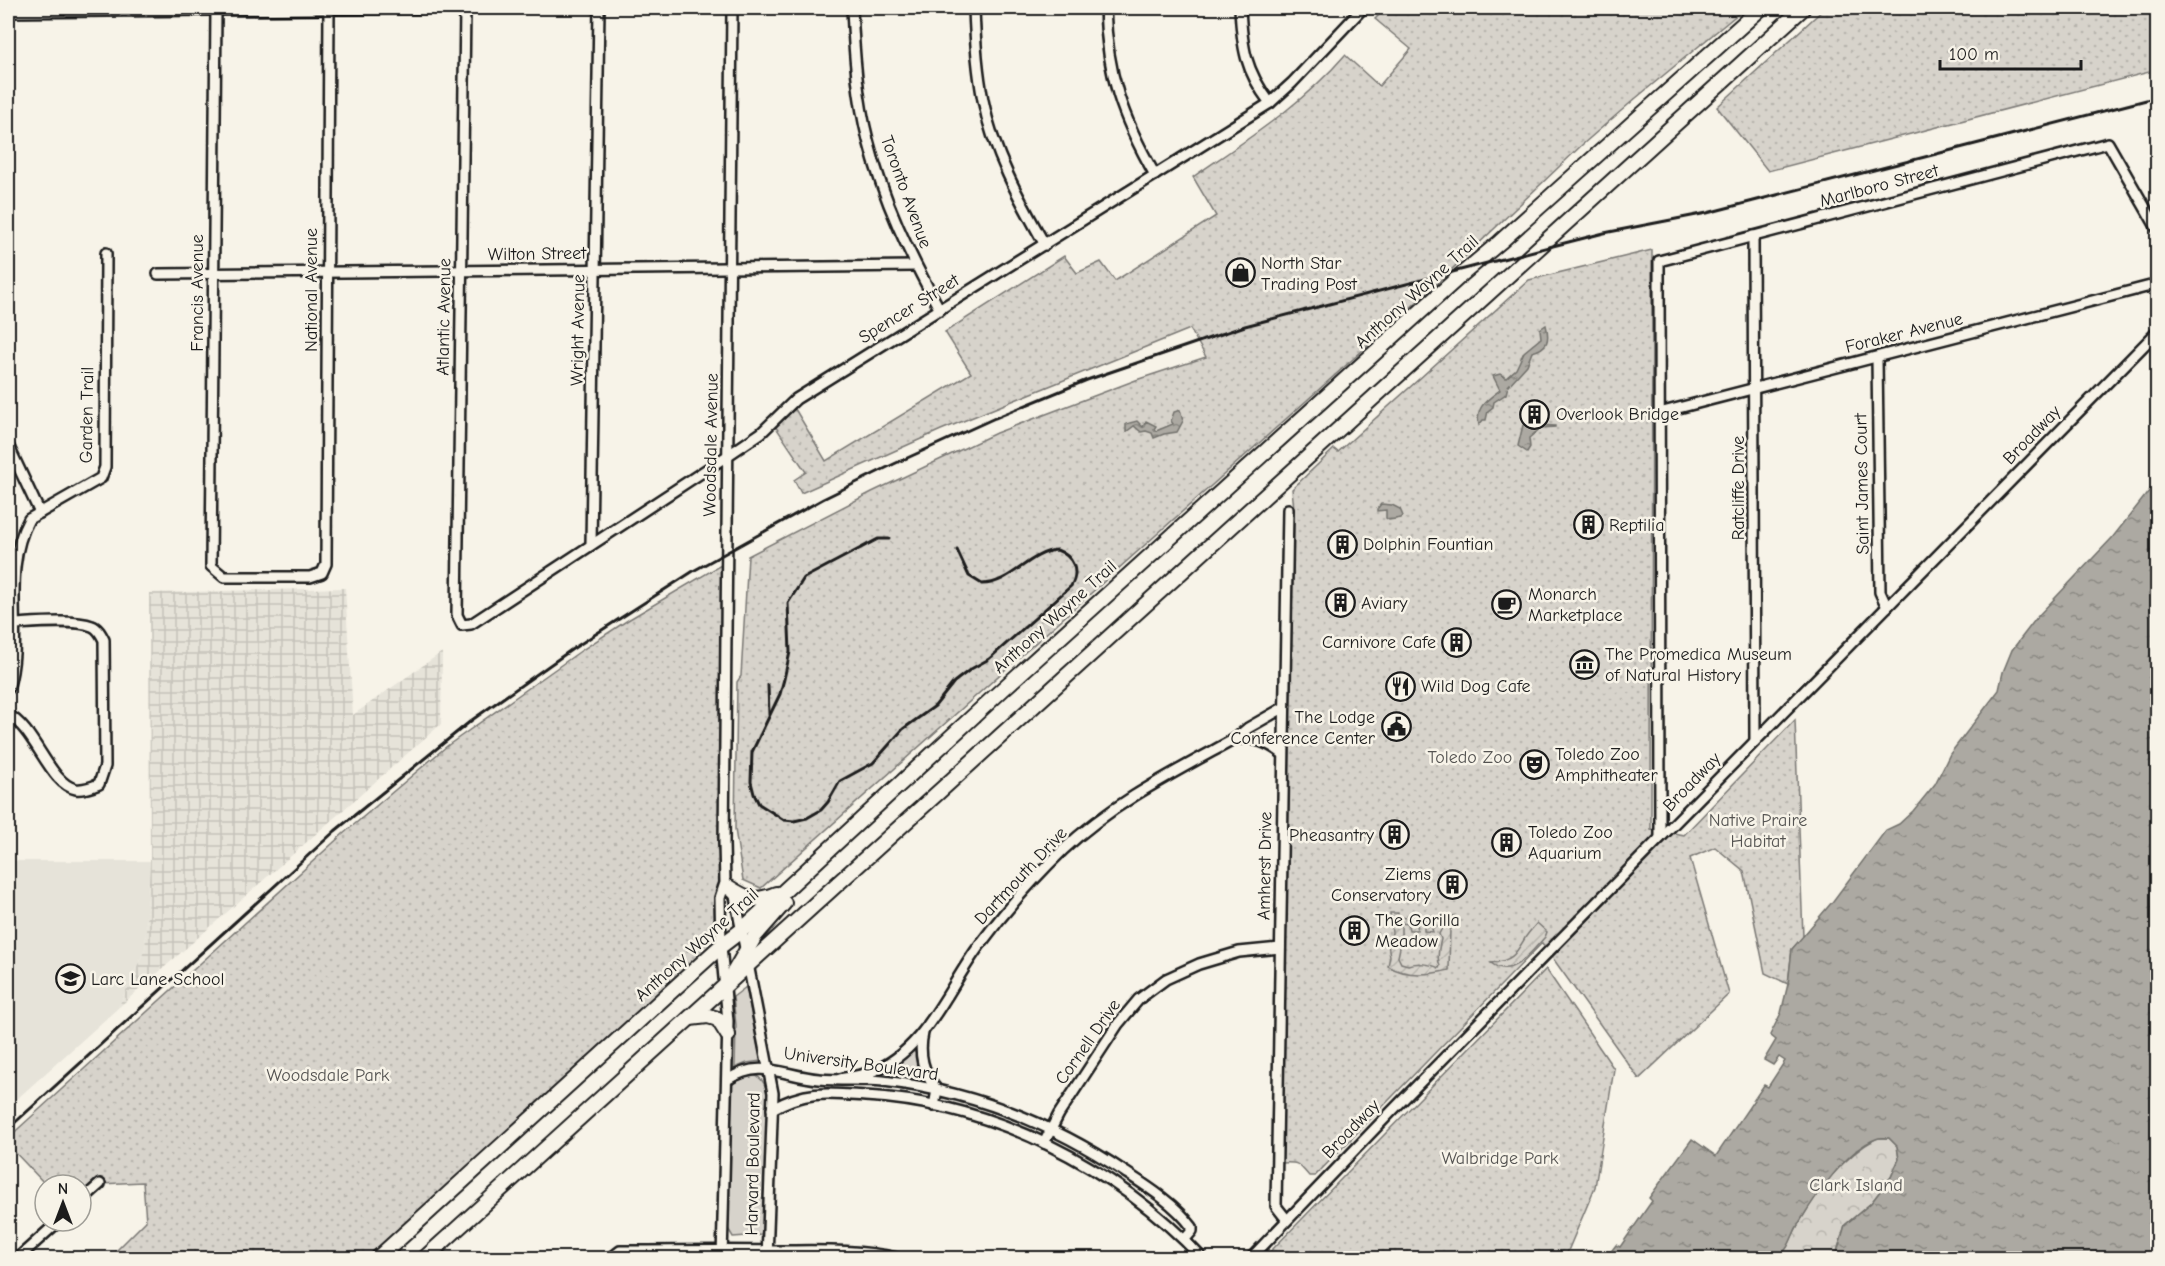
<svg xmlns="http://www.w3.org/2000/svg" width="2165" height="1266" font-family="'Comic Neue',sans-serif">
<defs>
<pattern id="industrial-grid" width="8" height="8" patternUnits="userSpaceOnUse" patternTransform="scale(1.5)"><rect width="8" height="8" fill="#e6e3d9"/><path d="M0 4h8M4 0v8" fill="none" stroke="#c5c2ba"/></pattern>
<pattern id="forest-crowns" width="20" height="18" patternUnits="userSpaceOnUse" patternTransform="scale(1.5)"><rect width="20" height="18" fill="#d7d3cb"/><path d="M2 6a3 3 0 1 1 6 0M12 15a3 3 0 1 1 6 0" fill="none" stroke="#b8b5ae"/></pattern>
<pattern id="park-dots" width="8" height="8" patternUnits="userSpaceOnUse" patternTransform="scale(1.5)"><rect width="8" height="8" fill="#d7d3cb"/><path d="M2 2h.1M6 6h.1" fill="none" stroke="#b8b5ae" stroke-width="1.8" stroke-linecap="round"/></pattern>
<pattern id="garden-furrows" width="10" height="10" patternUnits="userSpaceOnUse" patternTransform="scale(1.5)"><rect width="10" height="10" fill="#d7d3cb"/><path d="M-1 1l2-2M0 10L10 0M9 11l2-2" fill="none" stroke="#b8b5ae"/></pattern>
<pattern id="water-ripples" width="26" height="14" patternUnits="userSpaceOnUse" patternTransform="scale(1.5)"><rect width="26" height="14" fill="#aca9a2"/><path d="M2 4q2-2 4 0t4 0M15 11q2-2 4 0t4 0" fill="none" stroke="#8b8983"/></pattern>
</defs>
<rect width="100%" height="100%" fill="#f7f3e8"/>
<filter id="ink" filterUnits="userSpaceOnUse"><feTurbulence type="fractalNoise" baseFrequency=".0167" numOctaves="2"/><feDisplacementMap in="SourceGraphic" scale="12" xChannelSelector="R" yChannelSelector="G"/><feConvolveMatrix kernelMatrix="1 2 1 2 8 2 1 2 1" color-interpolation-filters="sRGB"/></filter>
<g filter="url(#ink)">
<polygon fill="#e6e3d9" points="8,861 150,861 145,949 118,1008 8,1107"/>
<polygon fill="url(#industrial-grid)" points="345,588 353,715 442,652 441,724 118,1008 145,949 150,861 149,593"/>
<g fill="#d7d3cb" stroke="#7a7874" stroke-width="1.5">
<polygon points="746,987 761,1061 747,1063 735,1068 736,1025 733,997"/>
<polygon points="913,1051 916,1053 917,1068 923,1080 918,1082 883,1075"/>
<path d="M745,1074C758,1074 764,1079 767,1092L764,1229L761,1235L733,1237L726,1225L731,1087L737,1078Z"/>
</g>
<path fill="url(#forest-crowns)" stroke="#7a7874" stroke-width="1.5" d="M1877,1138H1889L1897,1146L1899,1159L1891,1177L1871,1203L1845,1225L1837,1252L1823,1258H1778C1791,1246 1790,1237 1799,1223C1819,1189 1842,1157 1877,1138Z"/>
<g fill="url(#park-dots)" stroke="#7a7874" stroke-width="1.5">
<path d="M1386,8H1745L1636,98L1583,144L1428,292L761,888L743,880L735,829L737,682L741,676L748,556L872,492L996,433L1136,380L1206,357L1190,329L941,430L801,493L794,480L806,472L775,426L795,409L826,461L971,373L945,332L1064,256L1077,273L1101,262L1115,281L1216,216L1193,177C1246,140 1302,105 1345,55L1379,86L1411,49L1375,19Z"/>
<polygon points="1825,8 2157,8 2157,70 1768,171 1717,107"/>
<path d="M1652,250L1651,829L1684,835L1795,720L1803,937L1792,949L1788,984L1765,973L1744,871L1715,847L1690,858L1729,994L1639,1079L1542,943L1315,1176H1309C1298,1164 1300,1162 1282,1163L1294,509L1292,489L1334,449L1338,452L1529,280Z"/>
<polygon points="726,562 721,946 379,1258 109,1258 146,1221 143,1182 100,1184 81,1201 81,1185 46,1185 8,1145 8,1138 343,834 447,746 582,650 628,620"/>
<polygon points="1546,969 1614,1069 1595,1187 1565,1258 1264,1258"/>
</g>
<g fill="url(#garden-furrows)" stroke="#7a7874" stroke-width="1.5">
<path d="M1390,913H1398V917L1418,919L1417,930H1409L1408,924L1401,923V934L1398,938L1401,943L1398,957L1401,963L1408,965C1416,962 1431,964 1439,968L1440,966C1437,960 1439,947 1441,939L1439,934L1442,928L1436,925L1432,929L1433,932L1424,931V919L1454,916L1456,918L1450,928L1449,970C1429,975 1406,977 1388,966L1390,956L1388,944L1392,933Z"/>
<path d="M1537,923L1547,932L1545,937C1532,951 1512,980 1491,963C1512,961 1515,955 1525,938C1528,933 1533,928 1537,923Z"/>
</g>
<g fill="url(#water-ripples)" stroke="#72716c" stroke-width="1.5">
<path d="M1546,325C1550,340 1548,348 1532,352L1527,365L1508,386L1506,394L1494,402L1493,407L1488,411L1486,420H1483L1479,425C1475,407 1487,400 1500,390L1493,376L1500,374L1506,378L1516,369L1524,352L1541,338L1540,329Z"/>
<polygon points="1180,410 1183,421 1177,432 1164,434 1154,438 1152,433 1146,431 1141,432 1134,426 1126,432 1126,424 1137,421 1143,427 1146,421 1156,426 1154,429 1156,431 1173,424 1171,421 1174,412"/>
<polygon points="1534,420 1540,425 1555,426 1555,427 1541,428 1529,438 1530,447 1527,452 1518,446 1523,425"/>
<path d="M2157,481V1258H1823L1837,1252L1845,1225L1871,1203L1891,1177L1899,1159L1897,1146L1889,1138C1885,1138 1880,1137 1876,1139C1847,1149 1814,1198 1799,1223C1790,1238 1792,1245 1778,1258H1606L1616,1245L1620,1247L1652,1201L1649,1198L1692,1139L1716,1156L1764,1085L1768,1087L1785,1061L1779,1057L1773,1065L1764,1060L1776,1040L1770,1035L1781,1013L1788,984L1792,949L1833,901L1886,830L1899,824L1913,811L1935,784L1950,754L1999,690L2003,672L2012,650L2038,616L2112,538Z"/>
<polygon points="1381,504 1392,505 1400,509 1403,516 1401,518 1389,520 1386,518 1386,510 1377,511 1377,509"/>
</g>
<g fill="none" stroke-linecap="round" stroke-linejoin="round">
<defs>
<g id="minor">
<polyline points="465,8 457,615 462,625 471,624 727,456 761,433 796,399 1270,103 1292,83 1363,8"/>
<path d="M852,8C854,52 857,97 868,140C883,200 910,256 940,310"/>
<path d="M974,8C975,39 977,69 983,100C993,152 1019,199 1045,245"/>
<path d="M1105,8C1107,75 1122,117 1155,175"/>
<path d="M1240,8C1242,47 1245,70 1270,103"/>
<polyline points="216,10 211,566 224,577 310,577 322,573 326,564 329,8"/>
<polyline points="8,12 431,8"/>
<polyline points="1753,236 1755,740"/>
<polyline points="158,274 916,266"/>
<polyline points="1877,358 1880,592 1887,607"/>
<polyline points="1659,413 2158,284"/>
<polyline points="8,445 40,513"/>
<polyline points="591,545 599,8"/>
<path d="M8,689C25,634 0,572 29,519L101,478L105,467L106,253"/>
<path d="M8,715C35,728 50,785 76,789C84,790 92,787 99,784L105,766L104,640C101,634 98,628 92,626C75,619 33,623 14,624"/>
<path d="M1235,739C1254,737 1268,742 1283,754"/>
<polyline points="1660,838 1659,261 2108,143 2158,230"/>
<polyline points="729,889 735,896 738,912 773,1093 767,1258"/>
<path d="M923,1033C918,1055 923,1073 937,1090L934,1106"/>
<path d="M840,1079C850,1077 861,1076 871,1072C925,1052 947,989 979,946C1004,912 1033,879 1063,850C1114,802 1175,772 1235,739L1248,728L1283,708"/>
<path d="M727,1080C761,1058 784,1076 819,1079C841,1081 862,1079 883,1081C971,1091 1052,1123 1125,1172C1148,1187 1175,1204 1192,1227V1231L1185,1239"/>
<path d="M772,1109C806,1090 828,1093 865,1096C993,1103 1115,1166 1202,1258"/>
<polyline points="1044,1143 1059,1114 1118,1024 1139,999 1166,979 1199,964 1239,952 1280,948"/>
<polyline points="81,1201 100,1184"/>
<polyline points="1287,1220 1276,1206 1288,509"/>
<polyline points="18,1258 59,1221"/>
<path d="M611,1258L620,1251C672,1251 724,1250 777,1251C817,1251 857,1249 897,1258"/>
<polyline points="722,1258 728,1021 721,946 720,898 725,883 724,843 732,8"/>
<polyline points="1251,1258 1391,1112 2158,331"/>
</g>
<g id="highway">
<path d="M728,887C747,899 754,903 776,894"/>
<polyline points="734,972 755,936 784,903"/>
<polyline points="690,1018 708,1016 718,1019 728,1035"/>
<polyline points="378,1258 721,946 742,930 1004,688 1461,275 1500,242 1761,8"/>
<polyline points="425,1258 1803,8"/>
</g>
</defs>
<use href="#minor" stroke="#1c1c1c" stroke-width="14"/>
<use href="#highway" stroke="#1c1c1c" stroke-width="18"/>
<use href="#minor" stroke="#f7f3e8" stroke-width="9"/>
<use href="#highway" stroke="#f7f3e8" stroke-width="14"/>
<g stroke="#1c1c1c" stroke-width="3">
<path d="M889,539H878L804,578L788,603L790,652L784,679L780,694L752,752L751,782L754,794L759,804L784,820L794,821L807,818L821,810L828,802L840,781L873,763L903,729L935,706L954,682L971,669L989,659L1071,586C1080,571 1073,556 1057,550C1029,552 1011,584 982,584L969,576L957,550"/>
<polyline points="768,685 769,715"/>
<polyline points="8,1129 335,831 472,720 571,650 695,570 823,499 894,464 995,418 1087,380 1245,326 1545,248 1604,233 1707,213 2158,97"/>
</g>
</g>
</g>
<defs>
<symbol id="shop-ring" viewBox="-11 -11 22 22"><circle r="9.5" fill="#f7f3e8" stroke="#1c1c1c" stroke-width="1.5"/><path d="M-5-2.5h2.3a2.7 3.5 0 0 1 5.4 0H5L5.5 6h-11ZM-1.5-2.5h3a1.5 2.3 0 0 0-3 0Z" fill="#1c1c1c"/></symbol>
<symbol id="building-ring" viewBox="-11 -11 22 22"><circle r="9.5" fill="#f7f3e8" stroke="#1c1c1c" stroke-width="1.5"/><path d="M-4-6H4V6H1V3H-1V6H-4ZM-2.5-4.3h1.7v1.8h-1.7ZM.8-4.3h1.7v1.8H.8ZM-2.5-1h1.7V.8h-1.7ZM.8-1h1.7V.8H.8Z" fill="#1c1c1c"/></symbol>
<symbol id="cafe-ring" viewBox="-11 -11 22 22"><circle r="9.5" fill="#f7f3e8" stroke="#1c1c1c" stroke-width="1.5"/><path d="M-5.5-4.5H6V0H3Q3 3.5 0 3.5H-2.5Q-5.5 3.5-5.5 0ZM3-3.2v2h1.7v-2ZM-6 4.5H4V6H-6Z" fill="#1c1c1c"/></symbol>
<symbol id="museum-ring" viewBox="-11 -11 22 22"><circle r="9.5" fill="#f7f3e8" stroke="#1c1c1c" stroke-width="1.5"/><path d="M0-6L6-3V-2H-6V-3ZM-5-1h2V3h-2ZM-1-1h2V3h-2ZM3-1h2V3H3ZM-6 4H6V6H-6Z" fill="#1c1c1c"/></symbol>
<symbol id="restaurant-ring" viewBox="-11 -11 22 22"><circle r="9.5" fill="#f7f3e8" stroke="#1c1c1c" stroke-width="1.5"/><path d="M-5-6h1v4h1v-4h1v4h1v-4h1v5L-1.5 .5V6h-2V.5L-5-1ZM5-6V6H3V1.5H1.5Q1.5-4 5-6Z" fill="#1c1c1c"/></symbol>
<symbol id="civic-ring" viewBox="-11 -11 22 22"><circle r="9.5" fill="#f7f3e8" stroke="#1c1c1c" stroke-width="1.5"/><path d="M-.6-6.5H3V-4.5H.6V-3L4-1V1h2V6H-6V1h2V-1L-.6-3ZM-1.2 2.5V6h2.4V2.5Z" fill="#1c1c1c"/></symbol>
<symbol id="theatre-ring" viewBox="-11 -11 22 22"><circle r="9.5" fill="#f7f3e8" stroke="#1c1c1c" stroke-width="1.5"/><path d="M-5-5.5Q0-4 5-5.5V0Q5 5 0 6Q-5 5-5 0ZM-3.3-2.5H-1v1.5H-3.3ZM1-2.5H3.3v1.5H1ZM-2.8 1Q0 5.5 2.8 1Z" fill="#1c1c1c"/></symbol>
<symbol id="school-ring" viewBox="-11 -11 22 22"><circle r="9.5" fill="#f7f3e8" stroke="#1c1c1c" stroke-width="1.5"/><path d="M0-5L7-2L0 1L-7-2ZM-4 1L0 2.5L4 1V4Q0 6-4 4Z" fill="#1c1c1c"/></symbol>
</defs>
<g fill-rule="evenodd">
<use href="#shop-ring" x="1224" y="256" width="33" height="33"/>
<use href="#building-ring" x="1518" y="398" width="33" height="33"/>
<use href="#building-ring" x="1572" y="508" width="33" height="33"/>
<use href="#building-ring" x="1326" y="528" width="33" height="33"/>
<use href="#building-ring" x="1324" y="586" width="33" height="33"/>
<use href="#cafe-ring" x="1490" y="588" width="33" height="33"/>
<use href="#building-ring" x="1440" y="626" width="33" height="33"/>
<use href="#museum-ring" x="1568" y="648" width="33" height="33"/>
<use href="#restaurant-ring" x="1384" y="670" width="33" height="33"/>
<use href="#civic-ring" x="1380" y="710" width="33" height="33"/>
<use href="#theatre-ring" x="1518" y="748" width="33" height="33"/>
<use href="#building-ring" x="1378" y="818" width="33" height="33"/>
<use href="#building-ring" x="1490" y="826" width="33" height="33"/>
<use href="#building-ring" x="1436" y="868" width="33" height="33"/>
<use href="#building-ring" x="1338" y="914" width="33" height="33"/>
<use href="#school-ring" x="54" y="962" width="33" height="33"/>
</g>
<g text-anchor="middle" dominant-baseline="central" stroke-width="5" stroke-linejoin="round" paint-order="stroke">
<g font-size="18" fill="#1c1c1c" stroke="#f7f3e8">
<text transform="translate(1879 186) rotate(-15)">Marlboro Street</text>
<text transform="translate(906 192) rotate(70)">Toronto Avenue</text>
<text transform="translate(537 254) rotate(-1)">Wilton Street</text>
<text transform="translate(311 290) rotate(-90)">National Avenue</text>
<text transform="translate(1417 292) rotate(-42)">Anthony Wayne Trail</text>
<text transform="translate(197 293) rotate(-90)">Francis Avenue</text>
<text transform="translate(909 309) rotate(-32)">Spencer Street</text>
<text transform="translate(444 317) rotate(-89)">Atlantic Avenue</text>
<text transform="translate(578 330) rotate(-89)">Wright Avenue</text>
<text transform="translate(1904 333) rotate(-14)">Foraker Avenue</text>
<text transform="translate(87 415) rotate(-89)">Garden Trail</text>
<text transform="translate(2032 435) rotate(-46)">Broadway</text>
<text transform="translate(711 445) rotate(-89)">Woodsdale Avenue</text>
<text transform="translate(1862 484) rotate(-91)">Saint James Court</text>
<text transform="translate(1738 488) rotate(-90)">Ratcliffe Drive</text>
<text transform="translate(1055 617) rotate(-42)">Anthony Wayne Trail</text>
<text transform="translate(1692 782) rotate(-46)">Broadway</text>
<text transform="translate(1265 866) rotate(-89)">Amherst Drive</text>
<text transform="translate(1021 876) rotate(-47)">Dartmouth Drive</text>
<text transform="translate(697 945) rotate(-42)">Anthony Wayne Trail</text>
<text transform="translate(1088 1042) rotate(-55)">Cornell Drive</text>
<text transform="translate(861 1064) rotate(8)">University Boulevard</text>
<text transform="translate(1351 1129) rotate(-46)">Broadway</text>
<text transform="translate(753 1164) rotate(-89)">Harvard Boulevard</text>
</g>
<g font-size="18" fill="#1c1c1c" stroke="#f7f3e8" text-anchor="start">
<text x="1261" y="263">North Star<tspan x="1261" dy="21">Trading Post</tspan></text>
<text x="1556" y="414">Overlook Bridge</text>
<text x="1609" y="525">Reptilia</text>
<text x="1363" y="544">Dolphin Fountian</text>
<text x="1528" y="594">Monarch<tspan x="1528" dy="21">Marketplace</tspan></text>
<text x="1361" y="603">Aviary</text>
<text x="1436" y="642" text-anchor="end">Carnivore Cafe</text>
<text x="1605" y="654">The Promedica Museum<tspan x="1605" dy="21">of Natural History</tspan></text>
<text x="1421" y="686">Wild Dog Cafe</text>
<text x="1375" y="717" text-anchor="end">The Lodge<tspan x="1375" dy="21">Conference Center</tspan></text>
<text x="1555" y="754">Toledo Zoo<tspan x="1555" dy="21">Amphitheater</tspan></text>
<text x="1528" y="832">Toledo Zoo<tspan x="1528" dy="21">Aquarium</tspan></text>
<text x="1374" y="835" text-anchor="end">Pheasantry</text>
<text x="1431" y="874" text-anchor="end">Ziems<tspan x="1431" dy="21">Conservatory</tspan></text>
<text x="1375" y="920">The Gorilla<tspan x="1375" dy="21">Meadow</tspan></text>
<text x="91" y="979">Larc Lane School</text>
</g>
<g font-size="18" fill="#545351" stroke="#f7f3e8">
<text x="1470" y="757">Toledo Zoo</text>
<text x="1758" y="820">Native Praire<tspan x="1758" dy="21">Habitat</tspan></text>
<text x="328" y="1075">Woodsdale Park</text>
<text x="1500" y="1158">Walbridge Park</text>
<text x="1856" y="1185">Clark Island</text>
</g>
</g>
<rect width="2165" height="1266" fill="none" stroke="#f7f3e8" stroke-width="30"/>
<rect x="15" y="15" width="2135" height="1236" fill="none" stroke="#1c1c1c" stroke-width="2" filter="url(#ink)"/>
<g transform="translate(63 1203)"><circle r="28" fill="#f7f3e8" stroke="#9f9d96" stroke-width="1.5"/>
<path d="M0-4.5L10 22L0 15L-10 22Z" fill="#1c1c1c"/>
<text y="-9" font-size="16" font-weight="bold" text-anchor="middle" fill="#1c1c1c">N</text>
</g>
<path d="M1940 60v9h141v-9" fill="none" stroke="#1c1c1c" stroke-width="3"/>
<text x="1949" y="60" font-size="18" fill="#1c1c1c" stroke="#f7f3e8" stroke-width="4.5" paint-order="stroke">100 m</text>
</svg>
